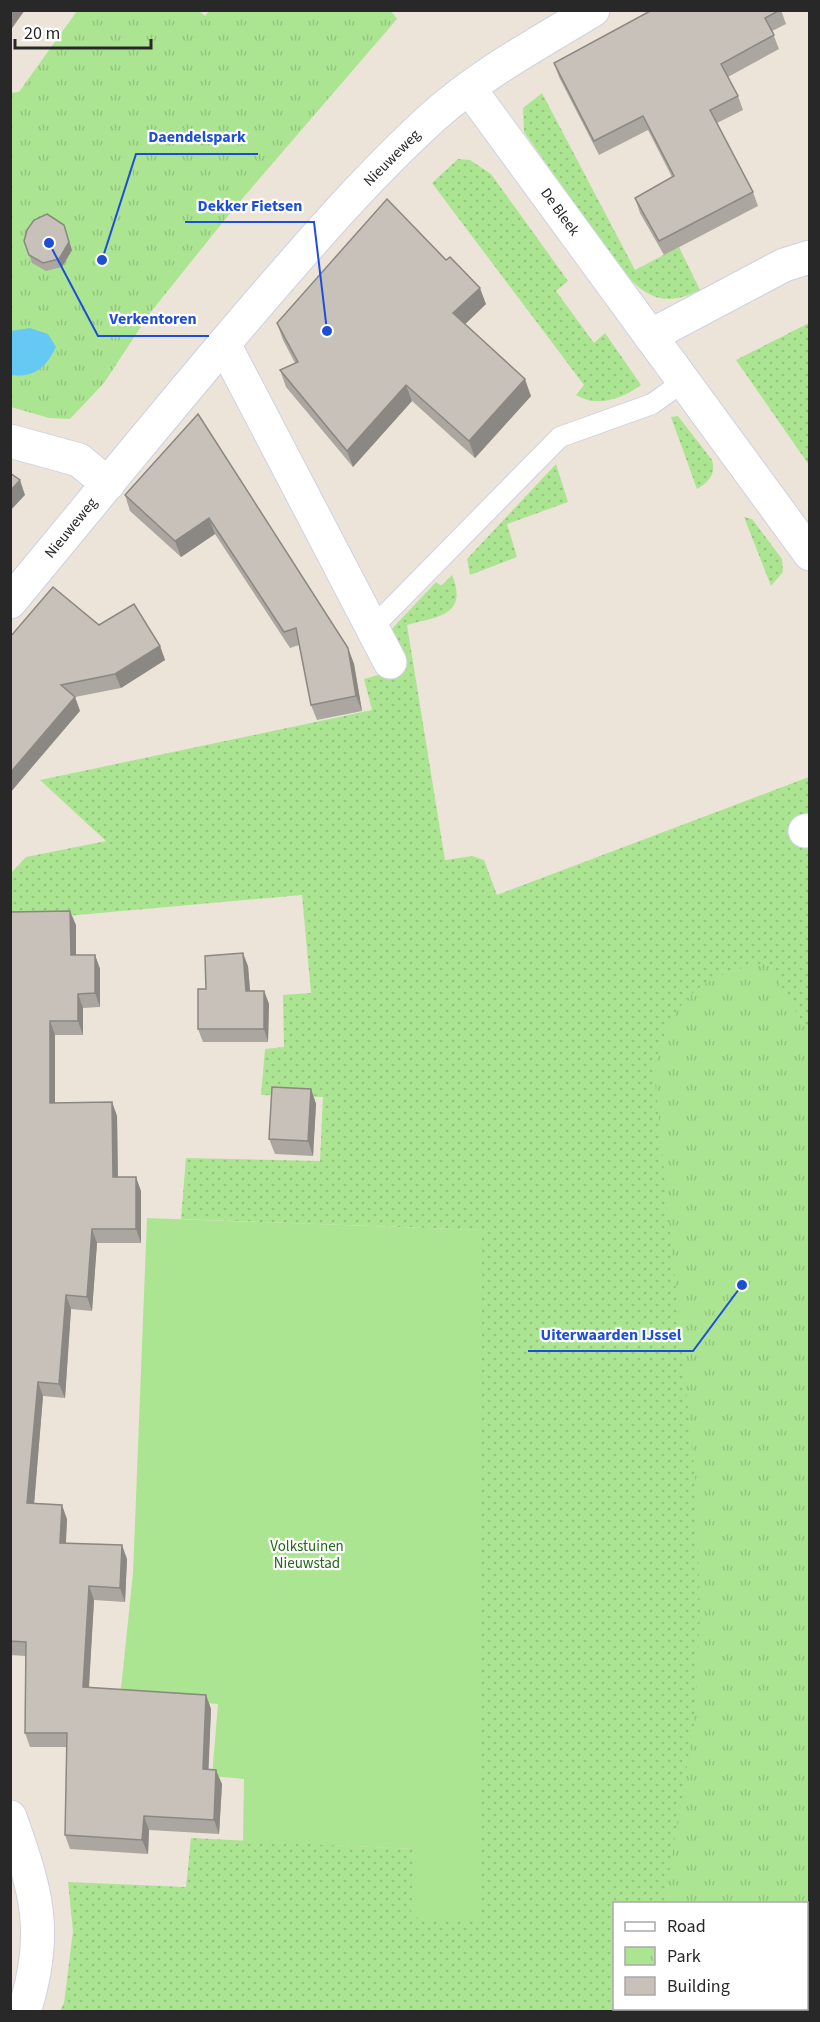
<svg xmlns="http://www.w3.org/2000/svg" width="820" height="2022" font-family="'Source Sans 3',sans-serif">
<defs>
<pattern id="grass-dots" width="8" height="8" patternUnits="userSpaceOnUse" patternTransform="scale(1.5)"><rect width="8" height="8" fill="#ace592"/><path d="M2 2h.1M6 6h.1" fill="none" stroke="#94c47e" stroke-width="1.8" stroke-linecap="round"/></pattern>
<pattern id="park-tufts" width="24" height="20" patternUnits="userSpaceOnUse" patternTransform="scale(1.5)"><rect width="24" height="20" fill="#ace592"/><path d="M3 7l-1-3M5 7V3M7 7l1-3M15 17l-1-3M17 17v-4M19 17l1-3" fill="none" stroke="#94c47e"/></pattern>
</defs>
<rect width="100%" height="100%" fill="#ece4d9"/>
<g fill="url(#grass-dots)" fill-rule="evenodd">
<path d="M542,93L635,270L679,247L700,290C665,307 648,299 623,272L524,132L523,108Z"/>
<path d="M458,159L470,160L491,174L568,281L556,291L594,343L605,333L641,385C622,399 596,408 576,395L584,385L432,183Z"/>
<polygon points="809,323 809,465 736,360"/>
<path d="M678,416L712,460C716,474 709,482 697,489L671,417Z"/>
<polygon points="556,464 568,502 507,524 517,557 470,575 467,559"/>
<polygon points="744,517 752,519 782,559 783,572 771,586"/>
<path d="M452,575C469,616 436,617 407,625L445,860L472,856L484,860L497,895L809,777V2011H60L64,2003L73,1931L68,1882L186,1887L191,1838L414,1849L482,1230L181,1219L186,1158L320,1161L323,1097L261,1095L265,1049L284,1047L283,995L311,993L302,895L11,921L10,874L26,857L106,841L40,780L372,710L364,679L382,674L386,635L436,582L441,586ZM614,1904H806V2008H614Z"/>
</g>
<g fill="url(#park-tufts)">
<polygon points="198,10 205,16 210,10 391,11 397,19 235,207 150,313 104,383 70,419 49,418 11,407 11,93 19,92 77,11"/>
<path d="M767,963L810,1035L809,2011H634L635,2008H806V1904L664,1903L694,1724L700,1617L697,1498L654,1071C669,1002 698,974 767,963Z"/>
</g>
<polygon fill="#ace592" points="147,1218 482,1230 479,1922 411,1917 414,1849 243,1841 244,1779 212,1776 218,1704 120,1698 133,1573"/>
<path fill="#66c9f3" d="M30,328L48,334L56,347C46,368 33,378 11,375V331Z"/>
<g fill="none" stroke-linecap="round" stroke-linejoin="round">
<defs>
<polyline id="service" points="373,627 560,437 652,404 684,381"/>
<g id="minor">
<polyline points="469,88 810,554"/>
<polyline points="650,336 784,265 810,257"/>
<polyline points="224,344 390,662"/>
<polyline points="10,441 79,460 108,484"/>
<polyline points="805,831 810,830"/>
<path d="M10,1817C37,1893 49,1933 24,2012"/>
</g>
<path id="secondary" d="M10,602C92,503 173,403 257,305C313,240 370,174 434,116C481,74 539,43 593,10"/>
</defs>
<use href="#service" stroke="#ced1e2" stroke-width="22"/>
<use href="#minor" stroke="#ced1e2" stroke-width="35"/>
<use href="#secondary" stroke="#ced1e2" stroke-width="35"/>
<use href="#service" stroke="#fff" stroke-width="20"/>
<use href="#minor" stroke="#fff" stroke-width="33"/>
<use href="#secondary" stroke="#fff" stroke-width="33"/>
</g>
<g fill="#aba69f">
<polygon points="652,10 781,10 786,24 772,31 779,49 728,77 738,96 743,110 717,123 753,192 758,206 664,255 640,213 635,198 672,177 648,130 599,155 559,77 554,63"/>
<polygon points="24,241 72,250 62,267 46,271 32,263"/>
<polygon points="486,304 465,324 531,396 475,458 412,401 353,467 286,387 280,370 295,363 283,340 277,323"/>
<polygon points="198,414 348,648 354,664 362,711 317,720 311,705 299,645 290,648 215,534 181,557 130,511 125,495"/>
<polygon points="99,625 160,646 165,660 121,688 75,697 80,711 10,637"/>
<polygon points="10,912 76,925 76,955 95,955 100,969 100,1007 83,1008 83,1035 55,1035 55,1103 112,1102 117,1116 118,1177 141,1191 141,1243 97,1243 92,1311 71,1309 65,1398 43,1396 34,1503 67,1519 66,1543 127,1559 125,1602 94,1600 89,1688 206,1695 211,1709 208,1769 222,1784 219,1834 149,1830 148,1854 70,1849 65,1835 67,1747 30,1747 25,1733 26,1656 10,1655"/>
<polygon points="248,966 250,991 264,991 269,1004 268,1042 203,1042 198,1029 206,989"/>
<polygon points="311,1089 316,1104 313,1156 275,1154 269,1139"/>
</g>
<g fill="#8b8782">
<polygon points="10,10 25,10 10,31"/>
<polygon points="64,225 72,250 62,267 59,259"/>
<polygon points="480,288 486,304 459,330 453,313"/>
<polygon points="525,379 531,396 475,458 469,441"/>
<polygon points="406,385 412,401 353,467 347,451"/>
<polygon points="20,480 25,495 10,511 10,491"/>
<polygon points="209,518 215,534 181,557 175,541"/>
<polygon points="160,646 165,660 121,688 115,674"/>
<polygon points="348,648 354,664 362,711 356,696"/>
<polygon points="75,697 80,711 10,793 10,773"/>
<polygon points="70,911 76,925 76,969 71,955"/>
<polygon points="243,953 248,966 251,1004 246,991"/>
<polygon points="95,955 100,969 100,1007 95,993"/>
<polygon points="264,991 269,1004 268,1042 264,1029"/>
<polygon points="78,994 83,1008 83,1035 78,1021"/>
<polygon points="50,1021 55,1035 55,1117 50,1103"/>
<polygon points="311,1089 316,1104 313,1156 308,1141"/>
<polygon points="112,1102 117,1116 118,1191 113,1177"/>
<polygon points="136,1177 141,1191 141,1243 136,1229"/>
<polygon points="92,1229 97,1243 92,1311 87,1297"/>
<polygon points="66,1295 71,1309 65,1398 59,1384"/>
<polygon points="38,1382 43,1396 33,1517 27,1503"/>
<polygon points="62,1505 67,1519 65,1557 60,1543"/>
<polygon points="122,1545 127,1559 125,1602 120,1588"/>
<polygon points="89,1586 94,1600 88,1701 83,1687"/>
<polygon points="206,1695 211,1709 208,1783 203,1769"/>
<polygon points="216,1770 222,1784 219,1834 214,1820"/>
<polygon points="144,1816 149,1830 148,1854 142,1840"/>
</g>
<g fill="#c7c1b9" stroke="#8b8782" stroke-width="1.5">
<polygon points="652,10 780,10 765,18 774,35 721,64 738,96 710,110 753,192 659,241 635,198 674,176 643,116 594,141 554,63"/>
<polygon points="387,199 446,260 450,257 480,288 453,313 525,379 469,441 406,385 347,451 280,370 298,362 277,323"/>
<polygon points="47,214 64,225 69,242 59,259 43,263 29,255 24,241 27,230 34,220"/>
<polygon points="198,414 348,648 356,696 311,705 296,628 284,632 209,518 175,541 125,495"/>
<polygon points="10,473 20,480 10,491"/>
<polygon points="53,587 99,625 134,604 160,646 115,674 61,685 75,697 10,773 10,637"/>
<polygon points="70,911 71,955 95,955 95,993 78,994 78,1021 50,1021 50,1103 112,1102 113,1177 136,1177 136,1229 92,1229 87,1297 66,1295 59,1384 38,1382 27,1503 62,1505 60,1543 122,1545 120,1588 89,1586 83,1687 206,1695 203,1769 216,1770 214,1820 144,1816 142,1840 65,1835 67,1733 25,1733 26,1642 10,1641 10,912"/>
<polygon points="243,953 246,991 264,991 264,1029 198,1029 198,989 206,989 205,956"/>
<polygon points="272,1087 311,1089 308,1141 269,1139"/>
</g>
<g text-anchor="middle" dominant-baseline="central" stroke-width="4.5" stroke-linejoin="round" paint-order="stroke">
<g font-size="15" fill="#282828" stroke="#fff">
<text transform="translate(392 158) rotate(-45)">Nieuweweg</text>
<text transform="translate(560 212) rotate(54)">De Bleek</text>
<text transform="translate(71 528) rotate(-51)">Nieuweweg</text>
</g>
<g font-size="15" fill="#246716" stroke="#fff">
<text x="307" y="1546">Volkstuinen<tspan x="307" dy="17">Nieuwstad</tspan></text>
</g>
</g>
<path fill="none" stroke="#1d4ed8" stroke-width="2" d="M102 260L136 154H258M327 331L314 222H185M49 243L98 336H209M742 1285L693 1351H528"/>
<g fill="#1d4ed8" stroke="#fff" stroke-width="2">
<circle cx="102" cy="260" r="6"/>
<circle cx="327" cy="331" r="6"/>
<circle cx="49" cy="243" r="6"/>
<circle cx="742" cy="1285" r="6"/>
</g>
<g font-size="16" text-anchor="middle" font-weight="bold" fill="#1d4ed8" stroke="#fff" stroke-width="4.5" stroke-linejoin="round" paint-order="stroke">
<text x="197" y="142">Daendelspark</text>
<text x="250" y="211">Dekker Fietsen</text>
<text x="153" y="324">Verkentoren</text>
<text x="611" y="1340">Uiterwaarden IJssel</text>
</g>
<rect width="820" height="2022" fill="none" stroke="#282828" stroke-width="24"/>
<rect x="613" y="1902" width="195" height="108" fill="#ffffff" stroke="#a9a9a9" stroke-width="1.5"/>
<rect x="625" y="1922" width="30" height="9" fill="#ffffff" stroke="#a9a9a9" stroke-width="1.5"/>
<text x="667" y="1932" font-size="18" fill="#282828">Road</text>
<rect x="625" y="1947" width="30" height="18" fill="url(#park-tufts)" stroke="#a9a9a9" stroke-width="1.5"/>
<text x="667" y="1962" font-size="18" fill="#282828">Park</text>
<rect x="625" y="1977" width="30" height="18" fill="#c7c1b9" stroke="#a9a9a9" stroke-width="1.5"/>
<text x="667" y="1992" font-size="18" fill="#282828">Building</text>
<path d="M15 39v9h136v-9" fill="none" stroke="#282828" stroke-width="3"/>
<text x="24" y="39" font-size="18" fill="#282828" stroke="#ffffff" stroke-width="4.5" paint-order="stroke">20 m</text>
</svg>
